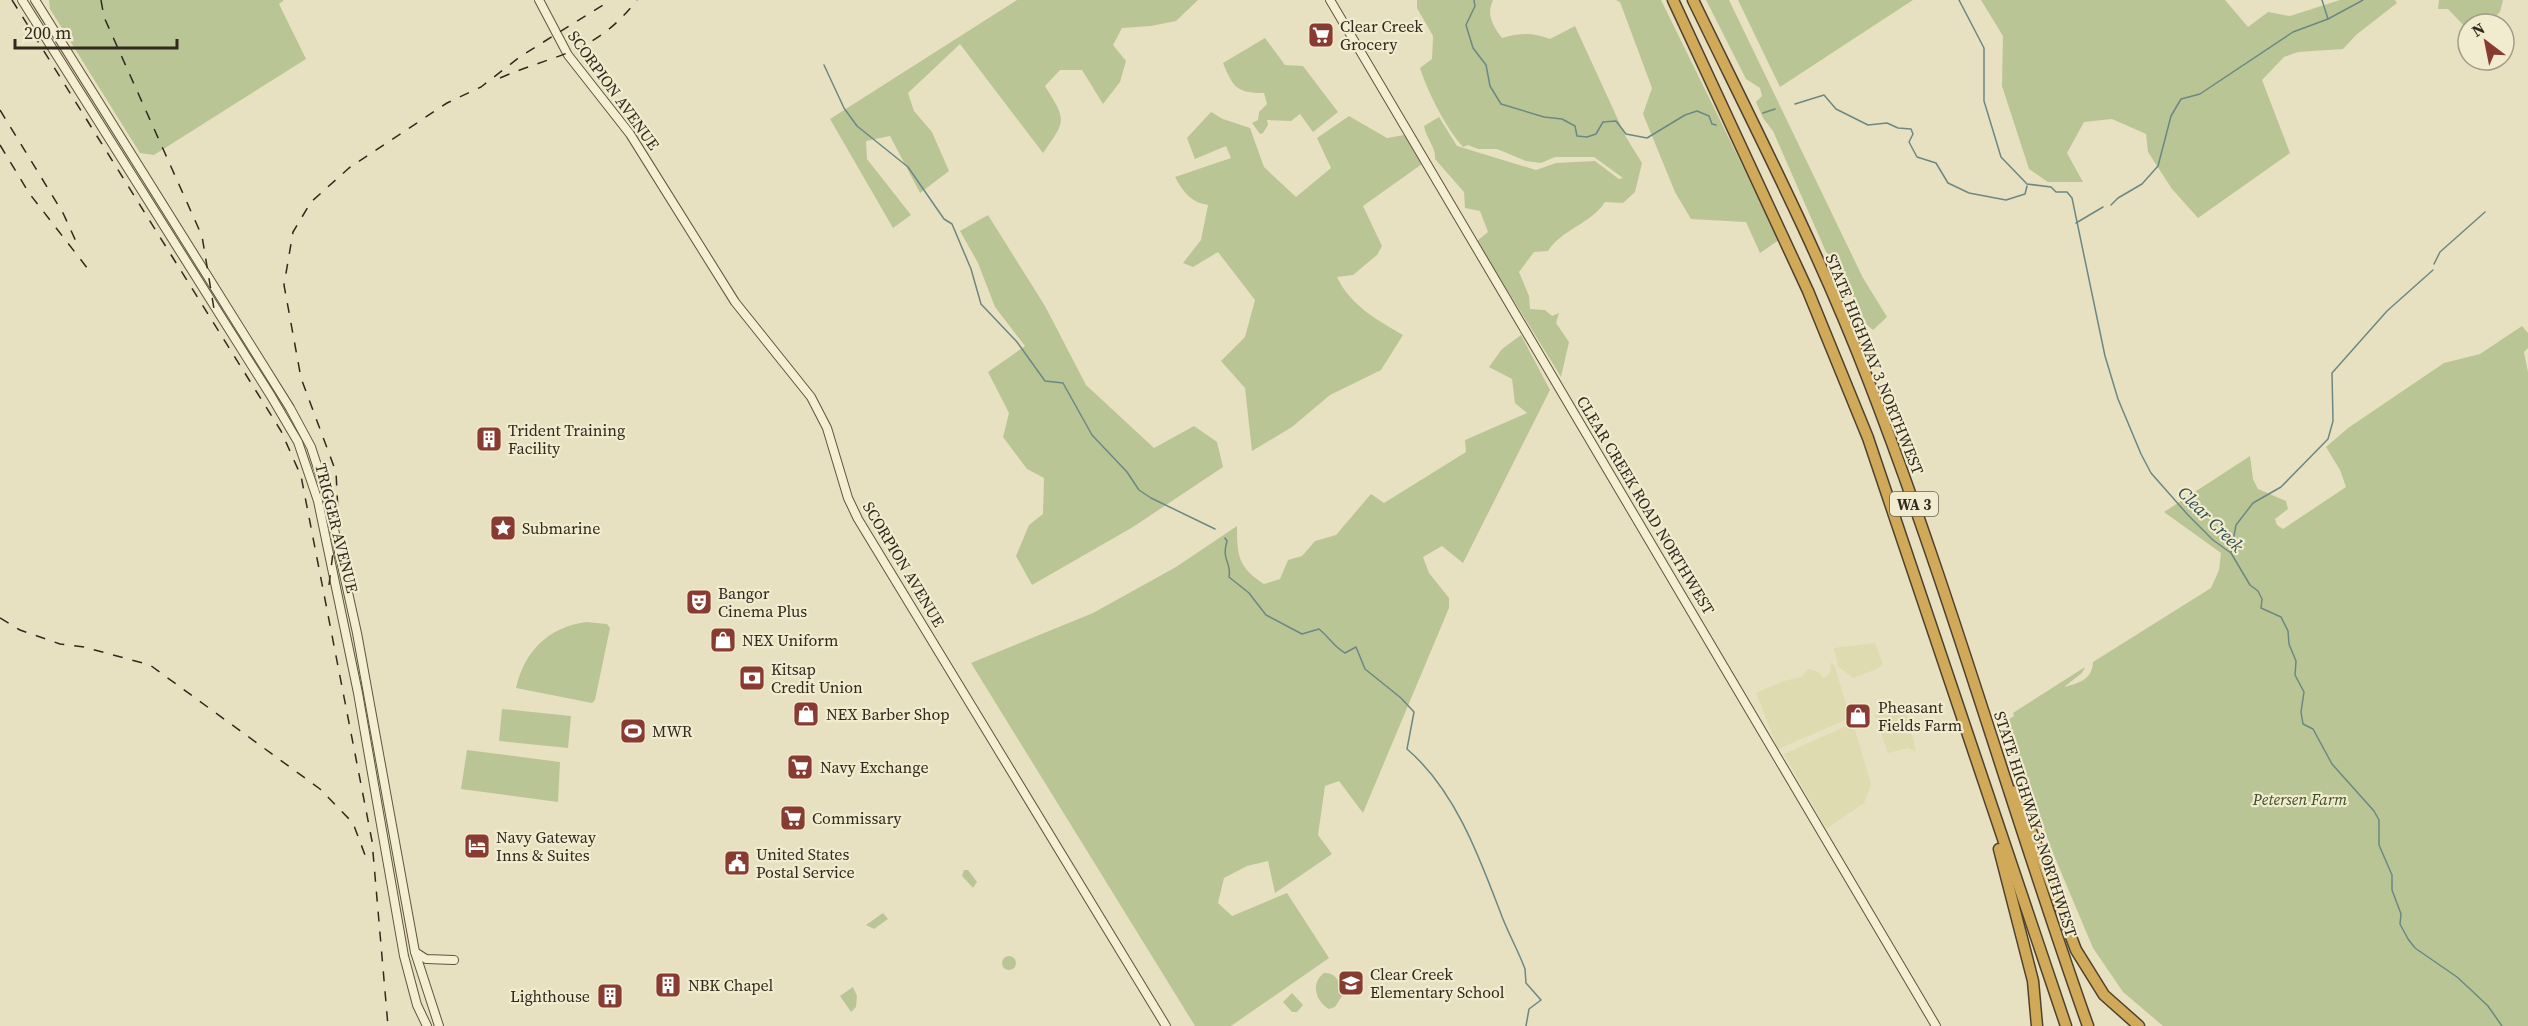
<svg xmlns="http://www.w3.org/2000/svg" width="2528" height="1026" font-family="'Source Serif 4',serif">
<rect width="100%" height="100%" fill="#e8e1c1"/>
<g fill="#dddbaf">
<polygon points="1875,643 1883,664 1877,669 1853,678 1838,666 1834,648"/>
<polygon points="1831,662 1835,667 1850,718 1778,749 1756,693 1784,681 1801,677 1809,669 1818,672 1824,678 1830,673"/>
<polygon points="1905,705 1916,752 1908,748 1888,753 1875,716"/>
<polygon points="1853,723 1871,784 1864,803 1826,829 1784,754"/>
</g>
<g fill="#bac596">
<polygon points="49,0 284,0 279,4 306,59 154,155 140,153 50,9"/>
<path d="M1017,0H1198L1176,21L1151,26L1122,28L1113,45L1126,61L1120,82L1103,104L1082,70H1060L1045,86C1067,121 1066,120 1043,153L960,44L908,93L914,111L932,132L949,171L920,193L890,136L866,141L867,159L911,215L893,228L830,119Z"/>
<path d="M1417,0H1493C1486,15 1493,26 1502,38C1520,33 1532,32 1550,39L1575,26L1626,137L1642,163L1635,192L1623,203L1605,202C1591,224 1562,229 1548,251L1534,252L1519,272L1529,296L1530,309L1545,310L1552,316L1559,313L1556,323L1569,342L1561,377L1477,241L1488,232L1480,211L1465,208L1464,192L1435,159C1436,147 1426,138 1424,126L1439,117L1457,146L1536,170L1556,163L1595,161L1619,179L1623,178L1594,157H1555L1541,163L1526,161L1497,149H1478L1468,145L1463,147C1446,128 1428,93 1420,68L1432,59L1433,36L1417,8Z"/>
<polygon points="1616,0 1661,0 1779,240 1760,253 1746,222 1691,219 1675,192 1643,114 1652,88 1620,2"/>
<polygon points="1706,0 1729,0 1863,278 1887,317 1873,330 1866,324 1837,262 1826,252 1773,131 1763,118 1756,102 1762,96 1760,88 1746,79"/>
<polygon points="1738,0 1913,0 1780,87"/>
<polygon points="1981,0 2225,0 2248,27 2268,12 2290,16 2340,0 2395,0 2397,3 2356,35 2343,49 2298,52 2284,57 2262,80 2290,153 2198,218 2172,189 2148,152 2146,134 2112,119 2084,122 2067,153 2083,182 2048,182 2029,169 2002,86 2003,36"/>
<polygon points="2439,0 2503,0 2500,12 2487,24 2468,24 2468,30 2448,9 2438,9"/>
<path d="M1265,38L1285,65L1303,66L1338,112L1313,132L1300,114L1291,121L1267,120L1268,125L1263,133L1260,134L1252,123L1258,120L1259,112L1267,104L1264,93C1236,93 1233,87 1223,63Z"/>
<path d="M1211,112L1223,119L1250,128L1264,167L1296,197L1331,168L1317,138L1349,116L1387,138L1404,135L1422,164L1363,206L1382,246L1377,255L1353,275L1337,277C1350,305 1377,320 1403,335L1381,370L1330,395L1292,427L1252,451L1245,388L1221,361L1245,337L1255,300L1218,252L1193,267L1183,263L1201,240L1208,205C1192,203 1183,192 1175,177L1231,158L1226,146L1195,159L1187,138Z"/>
<polygon points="988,215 1045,306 1086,385 1154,448 1194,426 1217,442 1223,467 1133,527 1032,585 1016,556 1029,525 1043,514 1044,478 1027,469 1003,437 1009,413 988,372 1025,346 995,307 978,263 960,231"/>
<path d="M2522,326L2528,333V348L2524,352L2528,372V1026H2163L2123,992L2093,948L2050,846L2006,721L2014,716L2013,713L2085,667L2082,673L2064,687C2079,683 2092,680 2093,662L2211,588L2219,570L2221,553L2164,512L2250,456L2253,479L2258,489L2286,501L2288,509L2275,519L2277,525L2283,529L2346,487L2340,470L2326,447L2348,428L2444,363L2480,354Z"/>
<path d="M1521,335L1550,390L1463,563L1442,546L1423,557L1429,573L1449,598V608L1363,813L1339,781L1325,786L1318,835L1332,854L1275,893L1268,861L1247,866L1224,878L1218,903L1232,916L1287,893L1329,958L1231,1026H1195L971,663L1093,613L1176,567L1237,526C1237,556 1238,567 1264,584L1280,579L1288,560L1302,556L1315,541L1336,535L1371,494L1384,503L1466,452L1465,440L1527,413L1515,403L1512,379L1489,367L1502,349Z"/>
<path d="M586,622L607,624L610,628L595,700L592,703L516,688C524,651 549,627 586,622Z"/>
<polygon points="502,709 571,716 568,748 499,741"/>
<polygon points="467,750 560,762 558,802 461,789"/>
<polygon points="964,870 968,870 977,882 973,888 962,876"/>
<polygon points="883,913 888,919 874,929 866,925"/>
<circle cx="1009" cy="963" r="7"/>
<path d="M1324,973C1337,972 1341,985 1342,996L1335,1007L1329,1009C1316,1002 1310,983 1324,973Z"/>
<polygon points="853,987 857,996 856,1007 851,1012 840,996"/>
<polygon points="1292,993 1303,1005 1297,1012 1292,1012 1283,1002"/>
</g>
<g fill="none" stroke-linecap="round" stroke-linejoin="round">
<g stroke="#6b8884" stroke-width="1.5">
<polyline points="1474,0 1475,6 1466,25 1473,48 1486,65 1490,86 1501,104 1544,117 1562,119 1575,126 1577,136 1587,137 1596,134 1603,122 1616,121 1626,134 1647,138 1685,115 1697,111 1709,116 1712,124 1716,125"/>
<polyline points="1959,0 1984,48 1984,101 2001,157 2027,184 2051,187 2056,192 2067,192 2072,198 2105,356 2118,399 2141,454 2151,473 2188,515 2213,540 2231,553 2250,585 2258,591 2262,599 2261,608 2281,617 2288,631 2289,644 2296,661 2295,675 2304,692 2301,712 2303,724 2313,729 2332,764 2374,811 2379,820 2379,845 2392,875 2392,890 2401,914 2400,924 2408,939 2415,948 2457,977 2470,989 2488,1006 2502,1026"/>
<polyline points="2322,0 2328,19"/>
<polyline points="824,65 844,108 857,126 908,167 944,219 952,224 971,269 981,304 1017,342 1045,381 1063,383 1092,435 1127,472 1139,490 1151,498 1215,529"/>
<polyline points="1795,104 1824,95 1836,109 1868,125 1887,123 1898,128 1911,129 1913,134 1909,142 1917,157 1936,163 1948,183 1969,193 2006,200 2025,194 2027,186"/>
<polyline points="1763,113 1775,109"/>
<polyline points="2111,205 2118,198 2142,184 2158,166 2171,116 2181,99 2200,94 2293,32 2328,19 2363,0"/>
<polyline points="2076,223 2103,207"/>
<polyline points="2434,264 2440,252 2485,212"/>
<path d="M1225,538L1227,541C1221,561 1232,562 1229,577L1249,593L1266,615L1302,634L1319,629C1329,637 1334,647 1345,653L1356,647L1365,669L1401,698L1414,712L1407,749C1455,790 1479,856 1501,914C1508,933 1518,950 1525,969L1526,983L1541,1000L1529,1009L1526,1026"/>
<polyline points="2231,552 2236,525 2253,503 2281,487 2328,439 2333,421 2332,373 2387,311 2433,270"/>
</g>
<defs>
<g id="secondary">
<polyline points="22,0 271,396 298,442 318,501 358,693 404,956 417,1005 427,1026"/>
<polyline points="35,0 290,408 311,447 326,493 357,633 415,952 439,1026"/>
<polyline points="539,0 568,55 630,134 735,302 811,397 827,428 848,498 858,519 1166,1026"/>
<polyline points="1330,0 1936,1026"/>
<polyline points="415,952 426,959 454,960"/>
</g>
<g id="highway">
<polyline points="1673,0 1808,291 1868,438 2066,1026"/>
<path d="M1693,0C1754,126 1819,251 1869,382C1951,594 2012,812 2088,1026"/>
<polyline points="2016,791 2076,950 2104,995 2139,1026"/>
<polyline points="1999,849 2033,981 2037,1026"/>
</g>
</defs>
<use href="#secondary" stroke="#61543e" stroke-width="10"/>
<use href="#highway" stroke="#4e412e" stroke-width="13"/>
<use href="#secondary" stroke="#f4eed3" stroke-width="8"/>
<use href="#highway" stroke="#d0aa59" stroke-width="10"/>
<g stroke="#31291d" stroke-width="1.5" stroke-dasharray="10 10" stroke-linecap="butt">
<polyline points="12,0 281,431 301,476 372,841 388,1026"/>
<polyline points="101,0 104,17 202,236 215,315"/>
<path d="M500,78C557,53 594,55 637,0"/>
<polyline points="0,110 63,213 79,248"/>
<polyline points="0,145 29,193 88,269"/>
<polyline points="329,585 338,512 336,472 301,378 284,285 293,232 311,202 349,168 447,103 481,87 521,56 611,0"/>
<polyline points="0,618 20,630 60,644 84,647 150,665 320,789 353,823 368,863"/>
</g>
</g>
<defs>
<symbol id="supermarket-square" viewBox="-11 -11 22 22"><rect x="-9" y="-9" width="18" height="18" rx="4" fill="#883b31" stroke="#f1ebcf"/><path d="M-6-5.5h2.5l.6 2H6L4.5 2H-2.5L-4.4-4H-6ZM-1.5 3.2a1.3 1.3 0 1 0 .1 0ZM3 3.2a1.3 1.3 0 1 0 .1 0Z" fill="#fff"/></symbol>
<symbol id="building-square" viewBox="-11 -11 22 22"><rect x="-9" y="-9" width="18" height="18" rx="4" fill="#883b31" stroke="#f1ebcf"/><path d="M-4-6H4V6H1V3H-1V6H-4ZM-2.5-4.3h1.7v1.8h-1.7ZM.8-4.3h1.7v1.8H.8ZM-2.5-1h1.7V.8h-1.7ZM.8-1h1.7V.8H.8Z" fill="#fff"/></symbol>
<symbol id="sight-square" viewBox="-11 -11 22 22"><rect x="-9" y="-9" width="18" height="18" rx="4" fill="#883b31" stroke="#f1ebcf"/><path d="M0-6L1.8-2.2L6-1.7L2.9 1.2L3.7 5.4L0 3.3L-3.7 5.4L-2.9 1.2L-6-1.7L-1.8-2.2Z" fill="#fff"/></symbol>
<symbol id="theatre-square" viewBox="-11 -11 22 22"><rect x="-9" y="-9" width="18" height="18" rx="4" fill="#883b31" stroke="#f1ebcf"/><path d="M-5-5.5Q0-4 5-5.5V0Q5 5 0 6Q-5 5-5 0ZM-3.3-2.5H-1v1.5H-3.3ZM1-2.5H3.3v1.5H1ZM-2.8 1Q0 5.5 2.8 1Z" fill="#fff"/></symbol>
<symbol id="shop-square" viewBox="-11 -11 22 22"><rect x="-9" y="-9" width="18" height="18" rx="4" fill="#883b31" stroke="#f1ebcf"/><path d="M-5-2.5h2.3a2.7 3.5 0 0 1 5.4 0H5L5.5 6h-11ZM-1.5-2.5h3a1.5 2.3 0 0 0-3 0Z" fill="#fff"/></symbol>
<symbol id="bank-square" viewBox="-11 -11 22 22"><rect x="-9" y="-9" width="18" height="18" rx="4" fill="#883b31" stroke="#f1ebcf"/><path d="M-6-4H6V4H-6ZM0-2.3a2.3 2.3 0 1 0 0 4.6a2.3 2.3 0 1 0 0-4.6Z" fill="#fff"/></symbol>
<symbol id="stadium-square" viewBox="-11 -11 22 22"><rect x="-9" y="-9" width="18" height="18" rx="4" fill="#883b31" stroke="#f1ebcf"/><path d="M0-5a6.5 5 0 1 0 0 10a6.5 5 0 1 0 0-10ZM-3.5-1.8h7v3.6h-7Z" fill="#fff"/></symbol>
<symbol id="hotel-square" viewBox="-11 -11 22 22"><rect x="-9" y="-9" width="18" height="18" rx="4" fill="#883b31" stroke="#f1ebcf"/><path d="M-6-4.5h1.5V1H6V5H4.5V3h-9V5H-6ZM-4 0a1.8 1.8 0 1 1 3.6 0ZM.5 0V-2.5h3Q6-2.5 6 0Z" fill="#fff"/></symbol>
<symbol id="civic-square" viewBox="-11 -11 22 22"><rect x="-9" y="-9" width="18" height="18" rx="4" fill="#883b31" stroke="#f1ebcf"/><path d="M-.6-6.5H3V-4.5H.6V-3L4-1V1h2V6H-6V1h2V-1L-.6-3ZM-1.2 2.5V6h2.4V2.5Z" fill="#fff"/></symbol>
<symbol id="school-square" viewBox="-11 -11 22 22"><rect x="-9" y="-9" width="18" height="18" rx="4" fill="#883b31" stroke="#f1ebcf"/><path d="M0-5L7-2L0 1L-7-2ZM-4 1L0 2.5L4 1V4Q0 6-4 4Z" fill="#fff"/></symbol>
</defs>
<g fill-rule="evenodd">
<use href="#supermarket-square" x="1306" y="20" width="30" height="30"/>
<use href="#building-square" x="474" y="424" width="30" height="30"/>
<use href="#sight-square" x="488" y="513" width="30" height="30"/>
<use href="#theatre-square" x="684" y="587" width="30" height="30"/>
<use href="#shop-square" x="708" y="625" width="30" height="30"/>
<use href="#bank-square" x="737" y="663" width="30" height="30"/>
<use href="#shop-square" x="791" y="699" width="30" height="30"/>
<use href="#shop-square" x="1843" y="701" width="30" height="30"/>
<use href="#stadium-square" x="618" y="716" width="30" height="30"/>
<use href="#supermarket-square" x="785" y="752" width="30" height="30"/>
<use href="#supermarket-square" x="778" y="803" width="30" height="30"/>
<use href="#hotel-square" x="462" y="831" width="30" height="30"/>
<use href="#civic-square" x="722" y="848" width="30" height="30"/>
<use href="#school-square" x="1336" y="968" width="30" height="30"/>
<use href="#building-square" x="653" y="970" width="30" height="30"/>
<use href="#building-square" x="595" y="981" width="30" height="30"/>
</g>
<g text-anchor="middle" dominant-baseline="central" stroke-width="4.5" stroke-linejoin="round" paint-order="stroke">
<rect fill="#f1ebcf" stroke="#6b6352" stroke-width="1.5" x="1890" y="492" width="48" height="24" rx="4.5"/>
<g font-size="15" font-weight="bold" fill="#31291d">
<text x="1914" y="504">WA 3</text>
</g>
<g font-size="16" fill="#31291d" stroke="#f1ebcf" text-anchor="start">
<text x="1340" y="26">Clear Creek<tspan x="1340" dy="18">Grocery</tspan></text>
<text x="508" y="430">Trident Training<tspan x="508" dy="18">Facility</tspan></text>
<text x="522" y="528">Submarine</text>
<text x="718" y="593">Bangor<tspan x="718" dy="18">Cinema Plus</tspan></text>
<text x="742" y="640">NEX Uniform</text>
<text x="771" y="669">Kitsap<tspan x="771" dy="18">Credit Union</tspan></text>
<text x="1878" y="707">Pheasant<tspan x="1878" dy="18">Fields Farm</tspan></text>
<text x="826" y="714">NEX Barber Shop</text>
<text x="652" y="731">MWR</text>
<text x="820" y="767">Navy Exchange</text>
<text x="812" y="818">Commissary</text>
<text x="496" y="837">Navy Gateway<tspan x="496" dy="18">Inns &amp; Suites</tspan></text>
<text x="756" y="854">United States<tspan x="756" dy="18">Postal Service</tspan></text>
<text x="1370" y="974">Clear Creek<tspan x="1370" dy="18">Elementary School</tspan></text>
<text x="688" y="985">NBK Chapel</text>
<text x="590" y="996" text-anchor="end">Lighthouse</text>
</g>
<g font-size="16" fill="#31291d" stroke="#f1ebcf">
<text transform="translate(614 90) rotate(54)">SCORPION AVENUE</text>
<text transform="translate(1875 364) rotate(68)">STATE HIGHWAY 3 NORTHWEST</text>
<text transform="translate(1646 505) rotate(59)">CLEAR CREEK ROAD NORTHWEST</text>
<text transform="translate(337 528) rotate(76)">TRIGGER AVENUE</text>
<text transform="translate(904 564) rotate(59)">SCORPION AVENUE</text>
<text transform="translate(2036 824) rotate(72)">STATE HIGHWAY 3 NORTHWEST</text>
</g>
<g font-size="16" font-style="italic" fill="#3d4b26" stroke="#f1ebcf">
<text x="2300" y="799">Petersen Farm</text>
</g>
<g font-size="18" font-style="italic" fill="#2e4d4f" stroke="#f1ebcf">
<text transform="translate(2211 519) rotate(45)">Clear Creek</text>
</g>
</g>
<g transform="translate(2486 42) rotate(328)"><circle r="28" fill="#f1ebcf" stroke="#a49d88" stroke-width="1.5"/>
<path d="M0-4.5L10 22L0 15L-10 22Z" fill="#883b31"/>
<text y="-9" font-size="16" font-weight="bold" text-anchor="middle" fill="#31291d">N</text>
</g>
<path d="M15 39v9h162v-9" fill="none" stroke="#31291d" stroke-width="3"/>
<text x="24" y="39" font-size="18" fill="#31291d" stroke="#f1ebcf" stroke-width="4.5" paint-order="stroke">200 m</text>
</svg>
